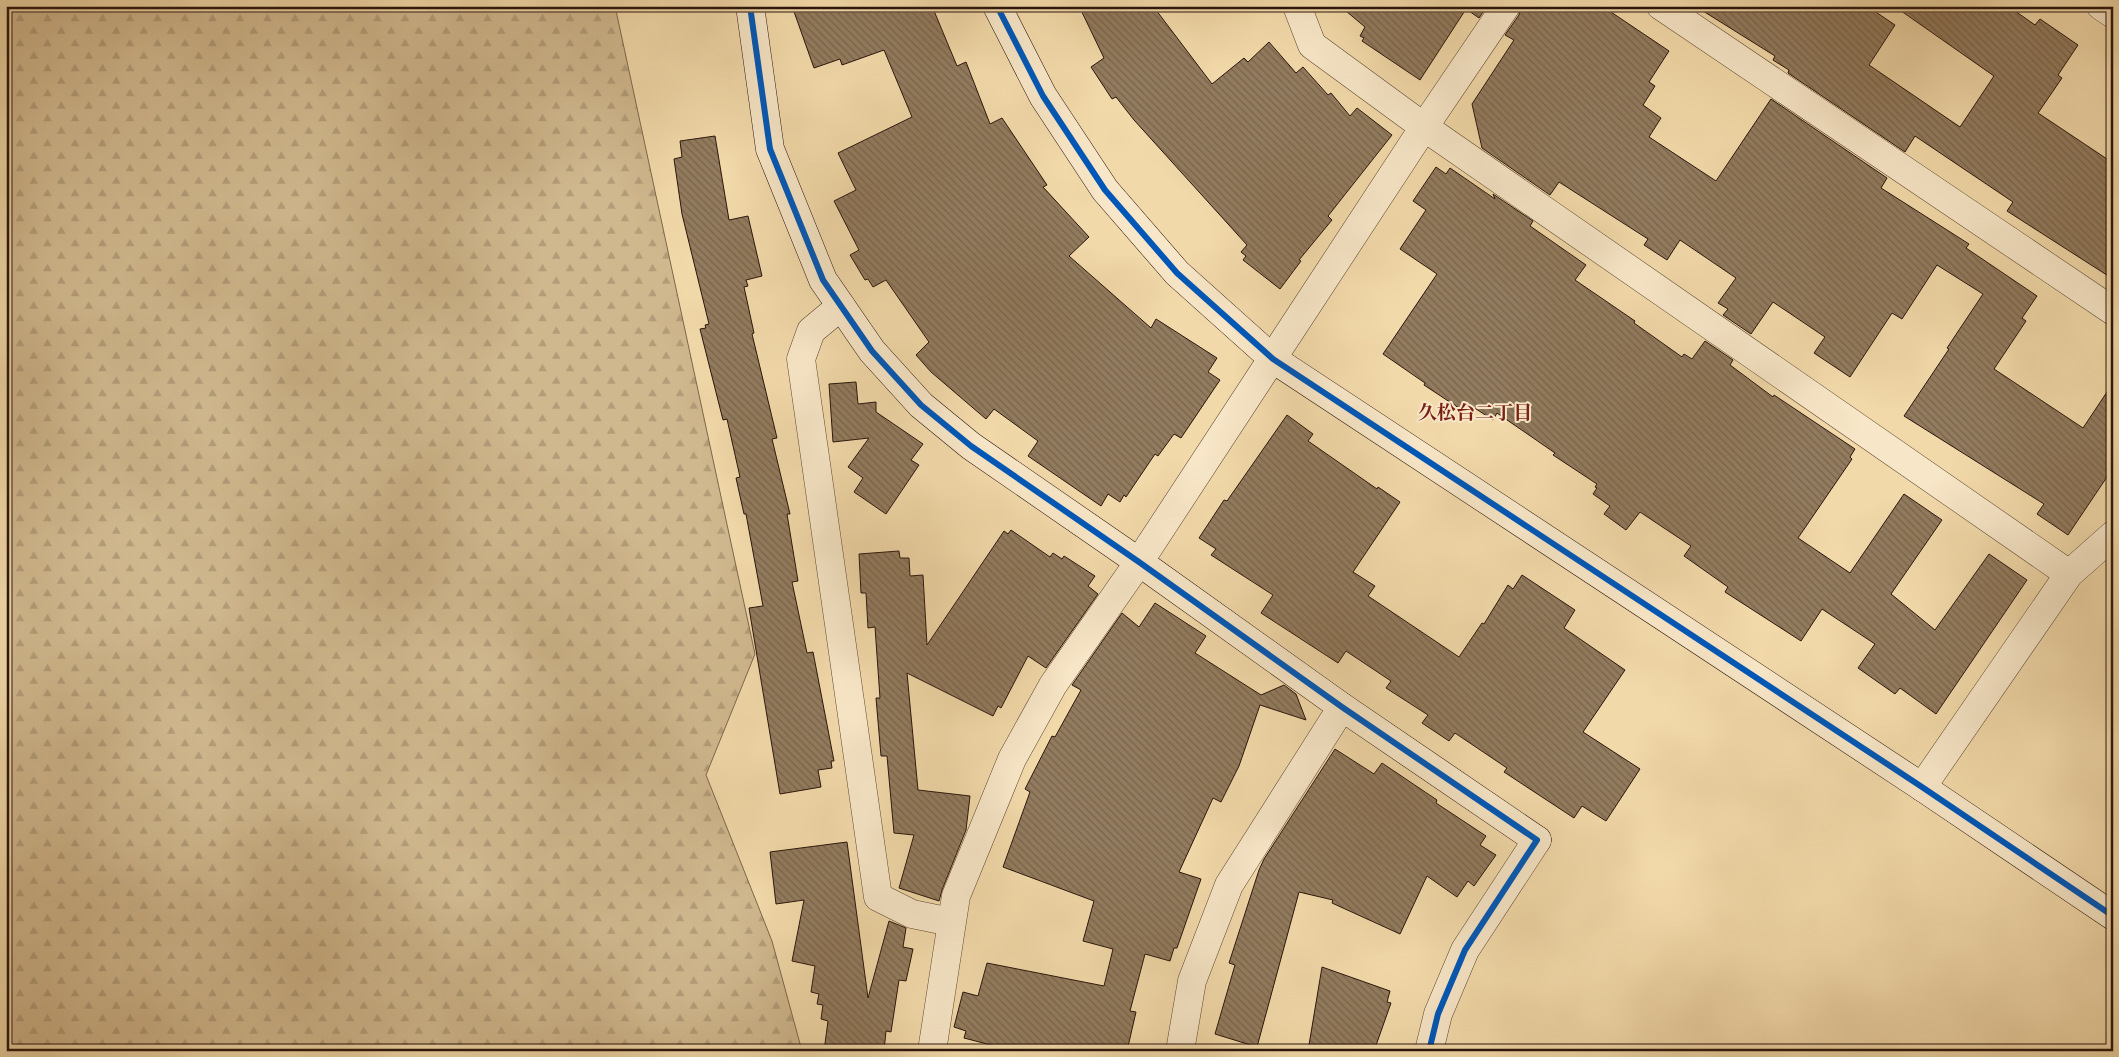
<svg xmlns="http://www.w3.org/2000/svg" width="2119" height="1057" font-family="'IM FELL French Canon','Noto Serif JP',serif">
<defs>
<pattern id="forest-firs" width="22" height="20" patternUnits="userSpaceOnUse" patternTransform="scale(1.25)"><rect width="22" height="20" fill="#d0b88e"/><path d="M5 1l3.5 6h-7zM16 11l3.5 6h-7z" fill="#b39d79"/></pattern>
<pattern id="building-back-hatch" width="6" height="6" patternUnits="userSpaceOnUse" patternTransform="scale(1.25)"><rect width="6" height="6" fill="#927b5e"/><path d="M-1 5l2 2M0 0l6 6M5-1l2 2" fill="none" stroke="#77644c"/></pattern>
</defs>
<rect width="100%" height="100%" fill="#f2d9a9"/>
<filter id="stains"><feTurbulence type="fractalNoise" baseFrequency=".004" numOctaves="4"/><feColorMatrix values="0 0 0 0 .2 0 0 0 0 .09 0 0 0 0 .02 0 0 0 .5 -.17"/></filter>
<radialGradient id="worn" r=".72"><stop offset=".6" stop-color="#630" stop-opacity="0"/><stop offset="1" stop-color="#630" stop-opacity=".3"/></radialGradient>
<polygon fill="url(#forest-firs)" stroke="#7d664d" points="6,6 615,6 755,654 706,775 772,941 802,1051 6,1051"/>
<g fill="url(#building-back-hatch)" stroke="#2a150c">
<polygon points="792,6 932,6 957,66 966,62 990,124 1002,118 1047,185 1043,187 1089,237 1069,256 1151,328 1156,319 1217,358 1208,372 1220,380 1181,438 1174,434 1158,456 1155,454 1126,497 1124,495 1120,502 1108,494 1101,506 1028,456 1038,441 994,409 986,419 931,372 916,355 929,342 886,280 873,287 868,279 865,280 850,255 859,250 834,201 856,190 838,153 912,117 884,50 842,65 840,59 814,68"/>
<polygon points="1079,6 1153,6 1212,84 1244,58 1248,62 1269,42 1296,73 1303,67 1328,95 1331,93 1350,116 1357,108 1392,135 1328,216 1332,220 1299,260 1301,261 1280,289 1243,260 1246,256 1241,252 1247,245 1134,120 1116,97 1112,99 1091,67 1104,58"/>
<polygon points="1340,6 1487,6 1479,18 1466,9 1420,80 1362,41 1364,38 1360,36 1365,27"/>
<polygon points="1521,6 1602,6 1669,51 1649,82 1655,86 1643,105 1661,118 1649,137 1716,181 1771,99 1887,178 1881,188 1969,244 1966,248 2037,296 2022,318 2026,321 1994,369 2083,428 2113,383 2113,468 2068,535 2037,514 2044,504 1904,416 1949,349 1947,348 1983,294 1937,265 1902,319 1892,313 1850,377 1814,353 1825,337 1773,302 1751,334 1723,315 1728,309 1718,303 1736,278 1680,240 1667,260 1644,245 1648,239 1559,182 1550,195 1482,148 1472,104 1514,40 1505,35 1519,15"/>
<polygon points="1695,6 1867,6 1895,25 1869,65 1960,127 1994,76 1894,6 2008,6 2035,25 2040,19 2078,45 2058,75 2062,78 2038,113 2113,163 2113,279 2007,211 2013,202 1915,136 1905,152 1788,73 1789,70 1773,60 1775,56"/>
<polygon points="715,136 729,220 748,216 762,276 746,280 748,286 744,287 754,333 752,334 777,438 772,439 790,514 787,514 798,581 792,582 807,653 813,652 834,761 831,761 832,768 818,770 821,787 780,794 749,608 763,606 746,514 744,514 736,478 740,477 727,419 723,420 700,329 706,328 705,325 709,324 682,214 674,159 682,157 680,141"/>
<polygon points="1436,167 1446,174 1450,168 1495,199 1493,194 1533,221 1530,226 1586,265 1575,280 1635,321 1634,323 1682,357 1684,354 1692,359 1705,341 1733,360 1730,365 1773,397 1774,395 1855,449 1850,457 1852,459 1798,538 1850,573 1904,494 1942,520 1891,594 1935,630 1989,554 2027,580 1936,714 1900,688 1895,694 1858,668 1875,644 1822,609 1801,641 1725,592 1728,587 1684,556 1691,546 1640,512 1626,530 1604,514 1610,506 1593,494 1597,488 1595,487 1597,484 1553,455 1555,453 1497,413 1493,420 1470,405 1465,412 1424,385 1425,383 1383,354 1437,274 1400,249 1426,210 1413,201"/>
<polygon points="856,382 858,404 876,402 876,412 923,444 911,460 919,465 886,514 854,492 863,478 848,467 869,438 833,442 829,384"/>
<polygon points="1287,415 1313,434 1308,441 1377,489 1378,487 1400,502 1353,572 1375,586 1368,596 1459,657 1482,623 1484,624 1508,585 1513,589 1522,575 1575,610 1564,628 1625,670 1583,732 1640,769 1606,821 1582,806 1574,818 1504,772 1507,768 1455,733 1449,741 1422,723 1428,715 1386,688 1391,681 1346,651 1338,663 1261,613 1273,595 1211,555 1216,549 1199,538 1224,500 1227,501"/>
<polygon points="1011,530 1050,557 1053,553 1062,559 1064,556 1095,576 1088,586 1098,594 1046,668 1028,656 1001,708 998,706 993,716 907,673 918,790 970,796 966,830 942,890 939,901 899,888 914,835 894,833 887,756 881,756 876,698 880,698 875,627 868,628 866,593 861,593 859,554 899,551 900,558 909,558 910,576 923,575 927,645 1004,531 1008,534"/>
<polygon points="1155,603 1206,636 1195,653 1261,695 1284,685 1296,694 1306,720 1260,705 1239,766 1221,802 1213,798 1179,872 1201,879 1177,948 1174,948 1170,961 1145,954 1130,1011 1136,1012 1127,1051 1014,1051 964,1038 966,1031 954,1027 963,992 978,996 987,963 1104,986 1113,949 1083,941 1094,901 1003,867 1030,792 1025,789 1052,736 1055,737 1081,690 1072,685 1122,613 1139,627"/>
<polygon points="1335,749 1374,774 1382,763 1437,800 1436,803 1486,836 1480,845 1496,855 1474,886 1468,881 1457,897 1427,876 1400,934 1332,903 1333,900 1299,892 1257,1047 1215,1034 1235,965 1229,963 1259,870 1264,859"/>
<polygon points="847,842 868,998 889,921 906,928 903,947 913,949 906,981 899,980 891,1032 886,1031 884,1051 824,1051 828,1021 821,1019 823,1005 817,1004 819,994 811,992 815,966 792,961 804,900 776,904 770,852"/>
<polygon points="1322,967 1390,991 1387,1002 1391,1003 1374,1051 1308,1051"/>
</g>
<g fill="none" stroke-linecap="round" stroke-linejoin="round">
<defs>
<g id="street">
<polyline points="1297,6 1312,45 1424,127 2069,574"/>
<polyline points="1661,6 2113,311"/>
<polyline points="2101,6 2113,14"/>
<polyline points="841,306 811,331 801,359 878,897 912,914 951,922"/>
<polyline points="1922,787 2069,574 2113,535"/>
<polyline points="932,1051 956,896 1012,759 1053,685 1139,562 1424,127 1506,6"/>
<polyline points="1180,1051 1192,981 1229,885 1342,707"/>
<polyline points="1429,1051 1438,1014 1465,950 1537,840"/>
</g>
<g id="secondary">
<polyline points="750,6 770,149 823,280 872,351 921,405 971,446 1139,562 1342,707 1537,840"/>
<polyline points="997,6 1043,96 1105,190 1177,273 1273,359 1922,787 2113,916"/>
</g>
</defs>
<use href="#street" stroke="#5c4633" stroke-width="29"/>
<use href="#secondary" stroke="#2a150c" stroke-width="29"/>
<use href="#street" stroke="#f7e6c7" stroke-width="28"/>
<use href="#secondary" stroke="#f7e6c7" stroke-width="28"/>
<defs>
<g id="cycleway">
<polyline points="750,6 770,149 823,280 872,351 921,405 971,446 1139,562 1342,707 1537,840 1465,950 1438,1014 1429,1051"/>
<polyline points="997,6 1043,96 1105,190 1177,273 1273,359 1922,787 2113,916"/>
</g>
</defs>
<use href="#cycleway" stroke="#f7e6c7" stroke-width="9"/>
<use href="#cycleway" stroke="#0057b8" stroke-width="6"/>
</g>
<g text-anchor="middle" dominant-baseline="central" stroke-width="4" stroke-linejoin="round" paint-order="stroke">
<g font-size="19" font-weight="bold" fill="#7a1f14" stroke="#f7e6c7">
<text x="1475" y="413">久松台二丁目</text>
</g>
</g>
<rect width="2119" height="1057" fill="none" stroke="#f2d9a9" stroke-width="25"/>
<rect x="8" y="8" width="2104" height="1042" fill="none" stroke="#2a150c" stroke-width="2.5"/>
<rect x="12" y="12" width="2094" height="1032" fill="none" stroke="#2a150c"/>
<rect width="100%" height="100%" filter="url(#stains)"/>
<rect width="100%" height="100%" fill="url(#worn)"/>
</svg>
